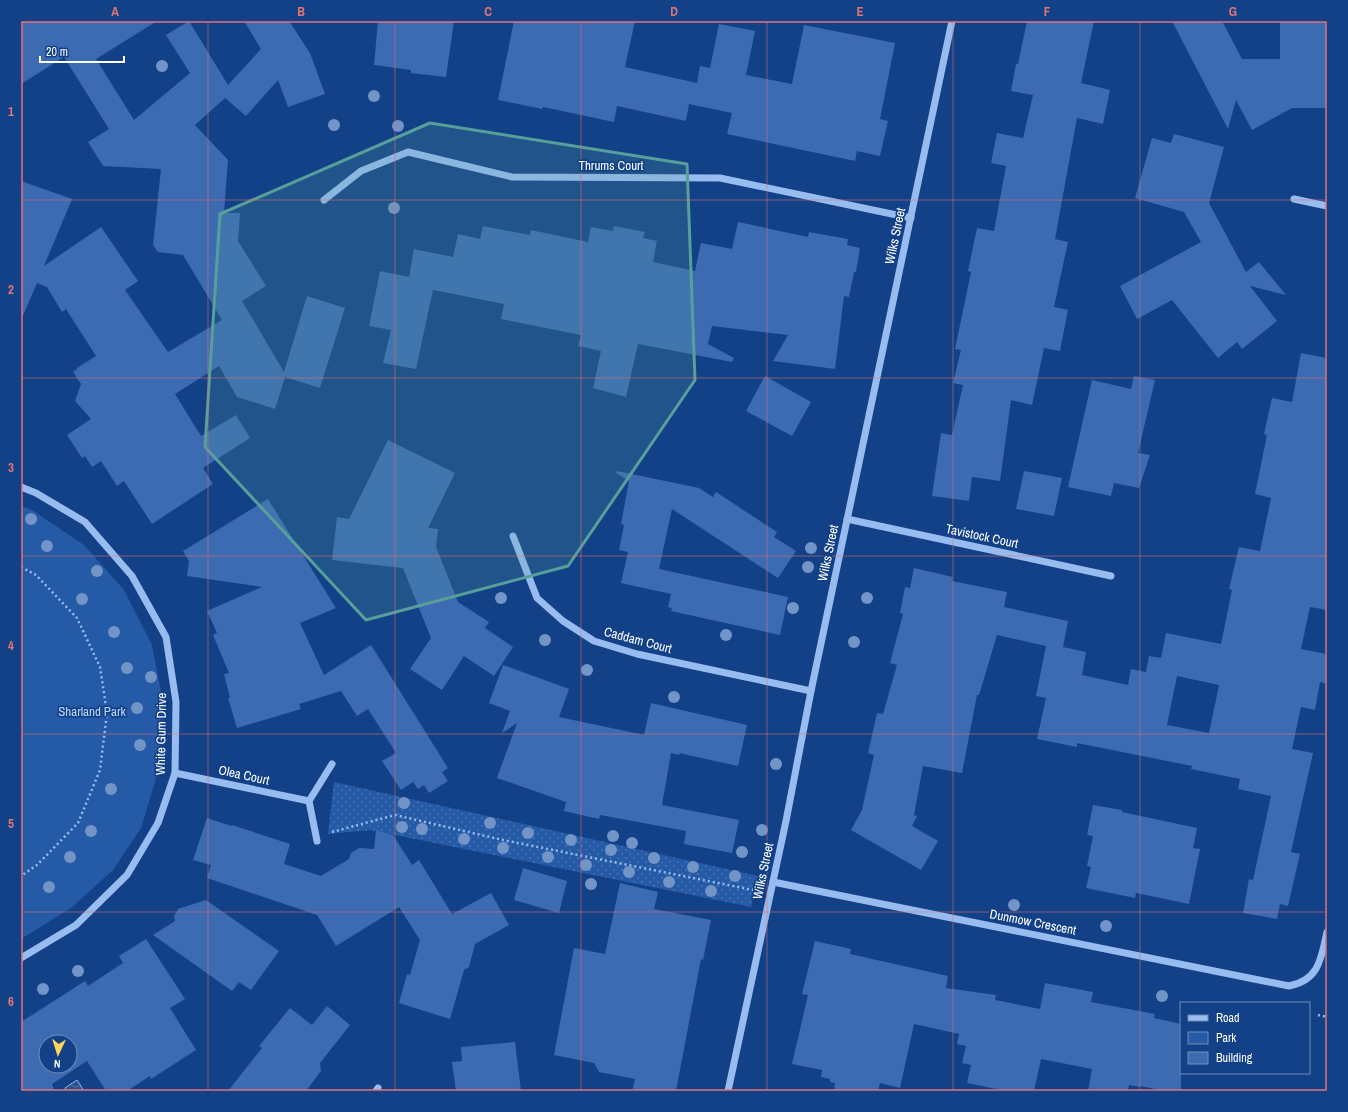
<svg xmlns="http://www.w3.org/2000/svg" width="1348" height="1112" font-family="'Archivo Narrow',sans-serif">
<defs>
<pattern id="grass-dots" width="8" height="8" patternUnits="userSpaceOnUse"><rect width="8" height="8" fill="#255aa7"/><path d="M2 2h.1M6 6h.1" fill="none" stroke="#4673b4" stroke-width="1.8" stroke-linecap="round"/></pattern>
<pattern id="water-waves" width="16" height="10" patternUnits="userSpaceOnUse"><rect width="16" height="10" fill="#305287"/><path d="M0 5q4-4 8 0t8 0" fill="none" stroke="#4f6c99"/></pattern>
</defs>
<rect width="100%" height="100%" fill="#134188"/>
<polygon fill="url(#grass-dots)" points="334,782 758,876 751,907 371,830 328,834"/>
<polygon fill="#255aa7" points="21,506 32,510 84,545 124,590 152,645 164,708 159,769 141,828 113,870 71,908 21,939"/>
<polygon fill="url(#water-waves)" stroke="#8ab6f3" points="77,1080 84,1091 66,1091 65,1088"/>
<g fill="#3c6bb2" fill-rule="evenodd">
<polygon points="21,21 157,21 96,59 134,120 190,73 166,35 189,21 228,85 261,49 244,21 289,21 310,53 325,94 288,107 278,80 246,116 225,98 195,125 228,160 224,213 240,213 238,241 266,286 242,301 284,372 307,296 345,308 320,388 285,377 275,409 237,397 219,366 175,394 201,436 236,415 250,438 203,468 213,484 152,524 124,481 117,486 101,461 92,467 85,456 82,458 67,435 91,419 75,401 81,384 73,372 77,369 77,368 96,356 66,309 62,312 47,287 37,283 21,320 21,181 72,199 44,266 101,227 138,281 125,290 168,352 222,320 183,255 158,252 153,245 161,169 103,166 88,142 109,129 64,57 21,84"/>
<polygon points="378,21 454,21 446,77 411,73 411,70 374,65"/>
<polygon points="514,21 635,21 625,67 697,83 700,66 710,68 719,24 755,31 746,75 792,84 804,25 895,43 880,119 888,121 880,156 857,151 855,161 727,134 732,113 689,104 686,121 617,106 614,122 543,107 542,109 498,100"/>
<polygon points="1027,21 1094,21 1081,83 1110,90 1103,124 1077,118 1055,239 1068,242 1054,307 1068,310 1060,351 1044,348 1032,405 1011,400 1000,481 972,477 969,501 932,496 941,433 952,435 963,385 953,383 961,350 955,349 971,272 968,271 977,228 994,231 1006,166 991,163 997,133 1023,138 1033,95 1011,91 1016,64 1018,64"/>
<polygon points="1172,21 1222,21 1242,59 1280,59 1280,21 1327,21 1327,108 1292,108 1252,130 1236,100 1228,129"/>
<polygon points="1174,134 1224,147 1209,203 1246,272 1259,262 1286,295 1250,286 1277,321 1242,349 1237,342 1218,358 1172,300 1137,319 1120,286 1201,242 1184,212 1135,198 1152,138 1171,143"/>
<polygon points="738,222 808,237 809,232 848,239 847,245 860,248 856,272 854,272 849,297 844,296 835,369 773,361 788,335 712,326 708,344 734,358 732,362 638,344 626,397 593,388 601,351 578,346 581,335 501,319 504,304 433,290 416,369 383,363 391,330 369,326 380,271 409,277 414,249 453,257 458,234 480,239 483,226 530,235 531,230 588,242 591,227 613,231 614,226 645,232 643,238 657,241 653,262 695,271 701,243 732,249"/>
<path d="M1301,353L1327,358V610L1310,607L1301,649L1327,654V684L1320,682L1315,710L1301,707L1292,749L1313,753L1291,852L1300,854L1288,906L1280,904L1277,919L1243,913L1249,879L1253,880L1271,796L1238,789L1240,779L1191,769L1192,766L1077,743V747L1037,739L1046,698L1036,696L1046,646L997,635L979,695H977L962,773L923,766L914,815L917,816L912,826L938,841L921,870L851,830L862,810L874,755L868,753L877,713L883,714L897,665L890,663L903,614L900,613L905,587L910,588L914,568L953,577L952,581L1007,592L1004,607L1068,621L1063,647L1086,652L1082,675L1128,685L1131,669L1146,672L1149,656L1161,658L1166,633L1221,644L1232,590L1229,589L1239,547L1260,551L1271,498L1255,494L1267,435L1264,434L1272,398L1292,402ZM1177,676L1219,685L1209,733L1167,725Z"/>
<polygon points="765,376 811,402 792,436 746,411"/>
<polygon points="1134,376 1155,380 1138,453 1150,455 1139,488 1114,483 1111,496 1068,487 1092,380 1131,389"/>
<polygon points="388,440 455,473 428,528 438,529 436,547 458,602 489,622 485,628 513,647 494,676 464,656 442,690 410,669 431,638 403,568 332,560 337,517 349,519"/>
<polygon points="617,471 699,488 713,497 716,492 777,532 774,537 796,551 778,578 672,509 659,569 788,597 780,635 671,611 672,608 668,607 671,594 621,583 628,552 619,550 624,525 621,524 629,481 616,473"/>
<polygon points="1024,471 1062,478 1054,516 1016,509"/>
<polygon points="268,499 336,608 300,623 324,675 371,645 448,768 442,772 448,781 429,793 424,785 418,789 413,782 401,790 382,761 396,753 368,709 357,716 341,691 299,704 301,709 237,728 228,698 230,698 224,674 229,673 213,635 217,633 207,611 262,587 187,576 189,561 183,551"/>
<polygon points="503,665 569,689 559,717 644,735 651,703 747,725 738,766 683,754 680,753 679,755 671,753 662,805 739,820 732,853 684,844 686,831 600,815 599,819 564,811 566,802 497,778 517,723 502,733 510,711 489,703"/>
<polygon points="1093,805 1122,810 1122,812 1197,828 1193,848 1200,849 1189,904 1136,893 1135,898 1086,888 1091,867 1087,866 1093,836 1087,835"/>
<polygon points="207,818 231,826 232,825 290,844 284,864 321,876 349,859 351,853 359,848 374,849 376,830 393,835 412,865 419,860 452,914 491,893 509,925 475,944 469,967 464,970 450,1019 399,1003 407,974 410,975 420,940 399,907 336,946 317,915 207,878 211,865 193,860"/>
<polygon points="523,868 567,881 559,913 514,900"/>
<polygon points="620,883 658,892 654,909 711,920 703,960 701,959 676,1091 632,1091 635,1079 599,1072 594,1063 554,1055 574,948 605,954"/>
<polygon points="206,900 279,951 251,990 239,982 232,991 153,935 175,921 174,916 178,909"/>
<path d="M146,939L185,999L170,1008L196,1050L151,1079L150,1076L127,1091H106L87,1061L52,1084L55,1091H21V1022L85,981L88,986L123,963L119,956ZM46,1042H70V1066H46Z"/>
<polygon points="815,941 851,949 850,954 948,976 946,988 996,995 995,1000 1040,1009 1045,983 1093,992 1091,1002 1155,1014 1154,1018 1181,1024 1181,1091 1164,1091 1140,1086 1140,1087 1129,1085 1128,1091 1088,1091 1092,1069 1041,1059 1034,1091 1006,1091 967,1083 971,1065 962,1063 966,1046 957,1044 959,1034 914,1024 900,1088 880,1083 878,1091 834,1091 835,1083 830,1082 830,1079 821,1077 822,1070 792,1064 808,995 802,994"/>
<polygon points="327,1006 350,1025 320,1063 321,1071 306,1091 228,1091 262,1048 259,1046 290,1008 312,1025"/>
<polygon points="515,1042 521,1091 456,1091 452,1062 462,1061 461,1047"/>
</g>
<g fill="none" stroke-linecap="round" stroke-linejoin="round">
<g stroke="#98bcf0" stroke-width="2.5" stroke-dasharray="2 3" stroke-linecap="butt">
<polyline points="21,567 36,575 77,618 100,667 107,713 100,770 78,823 37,865 21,876"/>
<polyline points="332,832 395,815 503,840 753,890"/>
<polyline points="1318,1015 1327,1017"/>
</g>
<g stroke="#98bcf0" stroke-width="7">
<polyline points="1294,199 1327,206"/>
<polyline points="324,200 361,171 408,152 512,177 720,178 911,218"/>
<polyline points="21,487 36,493 85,522 132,576 166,637 176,702 175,773 158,823 127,875 76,925 21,958"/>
<polyline points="847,519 1111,576"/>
<polyline points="513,536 537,598 563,621 594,641 637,654 811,691"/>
<polyline points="175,773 309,801"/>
<polyline points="317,841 309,801 332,764"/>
<path d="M773,882L1289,986C1319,980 1321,959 1327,932"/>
<polyline points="376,1091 378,1088"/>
<polyline points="728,1091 786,821 811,691 952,21"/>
</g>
</g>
<g fill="#7294c7">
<circle cx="162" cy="66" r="6"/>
<circle cx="374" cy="96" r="6"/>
<circle cx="334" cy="125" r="6"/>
<circle cx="398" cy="126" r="6"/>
<circle cx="394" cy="208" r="6"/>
<circle cx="31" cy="519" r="6"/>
<circle cx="47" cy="546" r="6"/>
<circle cx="811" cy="548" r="6"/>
<circle cx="808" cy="567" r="6"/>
<circle cx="97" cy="571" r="6"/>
<circle cx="501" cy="598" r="6"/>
<circle cx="867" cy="598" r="6"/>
<circle cx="82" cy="599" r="6"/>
<circle cx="793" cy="608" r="6"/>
<circle cx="114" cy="632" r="6"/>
<circle cx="726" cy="635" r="6"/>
<circle cx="545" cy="640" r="6"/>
<circle cx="854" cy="642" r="6"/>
<circle cx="127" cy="668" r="6"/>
<circle cx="587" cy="670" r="6"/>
<circle cx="151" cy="677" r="6"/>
<circle cx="674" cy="697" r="6"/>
<circle cx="137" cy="708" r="6"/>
<circle cx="140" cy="745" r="6"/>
<circle cx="776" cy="764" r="6"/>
<circle cx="111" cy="789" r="6"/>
<circle cx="404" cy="803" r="6"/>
<circle cx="490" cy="823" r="6"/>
<circle cx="402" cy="827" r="6"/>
<circle cx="422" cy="829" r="6"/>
<circle cx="762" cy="830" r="6"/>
<circle cx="91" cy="831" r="6"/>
<circle cx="528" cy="833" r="6"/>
<circle cx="613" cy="836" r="6"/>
<circle cx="464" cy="839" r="6"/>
<circle cx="571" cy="840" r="6"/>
<circle cx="632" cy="843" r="6"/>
<circle cx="503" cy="848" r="6"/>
<circle cx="611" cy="850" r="6"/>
<circle cx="742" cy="852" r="6"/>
<circle cx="70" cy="857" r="6"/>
<circle cx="548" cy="857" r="6"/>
<circle cx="654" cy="858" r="6"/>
<circle cx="586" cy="865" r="6"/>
<circle cx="693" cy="867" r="6"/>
<circle cx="629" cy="872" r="6"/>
<circle cx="735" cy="876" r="6"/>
<circle cx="669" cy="882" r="6"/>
<circle cx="591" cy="884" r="6"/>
<circle cx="49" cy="887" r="6"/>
<circle cx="711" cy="891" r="6"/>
<circle cx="1014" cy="905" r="6"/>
<circle cx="1106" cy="926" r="6"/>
<circle cx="78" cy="971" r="6"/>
<circle cx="43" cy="989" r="6"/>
<circle cx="1162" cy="996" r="6"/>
</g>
<path fill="#579f9a" fill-opacity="0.2" stroke="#579f9a" stroke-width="3" stroke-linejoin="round" d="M430,123L687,164L695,380L568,566L366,620L205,447L220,214Z"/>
<path fill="none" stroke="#e47373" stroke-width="1" stroke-opacity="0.55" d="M208,21V1091M395,21V1091M581,21V1091M767,21V1091M953,21V1091M1140,21V1091M21,200H1327M21,378H1327M21,556H1327M21,734H1327M21,912H1327"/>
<g text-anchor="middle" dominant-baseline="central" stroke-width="3.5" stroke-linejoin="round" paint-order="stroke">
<g font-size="13" fill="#fff" stroke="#134188">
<text x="611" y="165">Thrums Court</text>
<text transform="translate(895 236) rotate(-78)">Wilks Street</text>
<text transform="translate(982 536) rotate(12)">Tavistock Court</text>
<text transform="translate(828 553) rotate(-78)">Wilks Street</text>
<text transform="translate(638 640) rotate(15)">Caddam Court</text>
<text transform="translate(161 734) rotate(-89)">White Gum Drive</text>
<text transform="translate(244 775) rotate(12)">Olea Court</text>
<text transform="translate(763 871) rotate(-78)">Wilks Street</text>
<text transform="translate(1033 922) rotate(11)">Dunmow Crescent</text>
</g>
<g font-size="13" fill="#bfd8fb" stroke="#134188">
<text x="92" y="711">Sharland Park</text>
</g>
</g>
<rect width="1348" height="1112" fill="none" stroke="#134188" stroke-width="44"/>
<rect x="1180" y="1002" width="130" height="72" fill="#134188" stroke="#718db8"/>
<rect x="1188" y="1015" width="20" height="6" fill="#98bcf0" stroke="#718db8"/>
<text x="1216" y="1022" font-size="12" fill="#ffffff">Road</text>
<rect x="1188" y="1032" width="20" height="12" fill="#255aa7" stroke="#718db8"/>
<text x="1216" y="1042" font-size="12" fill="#ffffff">Park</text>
<rect x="1188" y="1052" width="20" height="12" fill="#3c6bb2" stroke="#718db8"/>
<text x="1216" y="1062" font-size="12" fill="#ffffff">Building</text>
<g transform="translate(58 1054) rotate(184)"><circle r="19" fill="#134188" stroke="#718db8"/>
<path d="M0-3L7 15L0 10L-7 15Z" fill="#ffd657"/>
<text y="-6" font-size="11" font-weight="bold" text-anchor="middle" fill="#ffffff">N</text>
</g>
<path d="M40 56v6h84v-6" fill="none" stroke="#ffffff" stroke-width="2"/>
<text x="46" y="56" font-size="12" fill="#ffffff" stroke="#134188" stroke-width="3" paint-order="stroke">20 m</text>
<rect x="22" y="22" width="1304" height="1068" fill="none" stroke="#e47373" stroke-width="1.5"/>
<g font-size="13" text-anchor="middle" font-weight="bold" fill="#e47373">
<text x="115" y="16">A</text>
<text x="301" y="16">B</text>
<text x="488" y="16">C</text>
<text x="674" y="16">D</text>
<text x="860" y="16">E</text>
<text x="1047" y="16">F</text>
<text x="1233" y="16">G</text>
<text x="11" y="116">1</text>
<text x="11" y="294">2</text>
<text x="11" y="472">3</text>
<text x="11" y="650">4</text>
<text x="11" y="828">5</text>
<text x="11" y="1006">6</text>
</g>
</svg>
